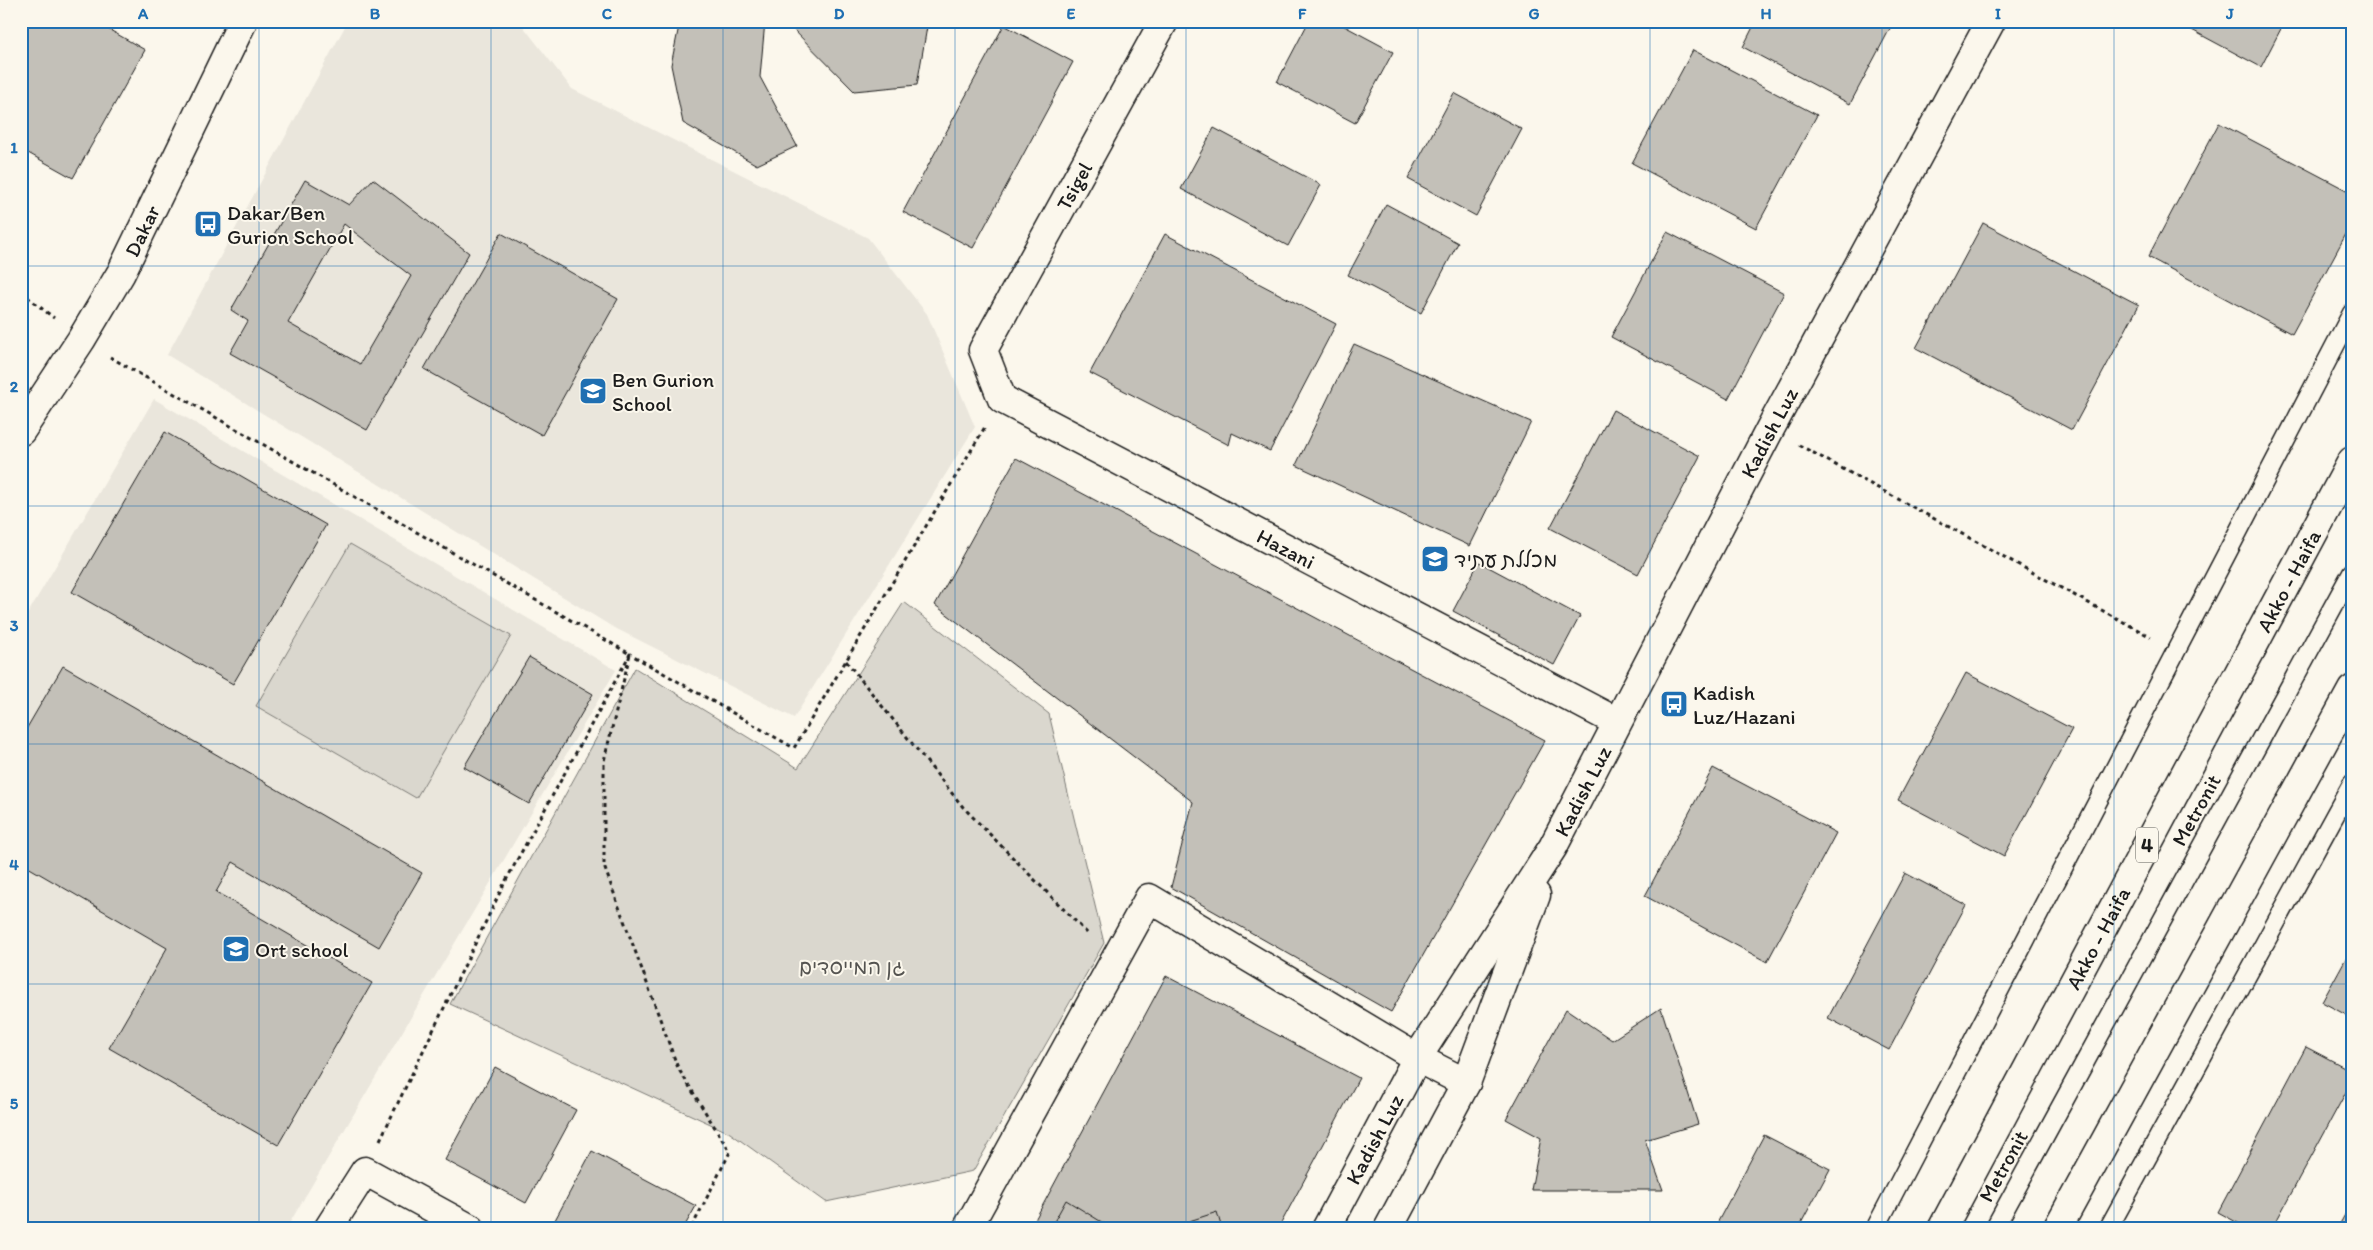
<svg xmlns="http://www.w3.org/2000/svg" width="2373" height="1250" font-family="Itim,'Playpen Sans Hebrew',sans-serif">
<rect width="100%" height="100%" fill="#fbf7ec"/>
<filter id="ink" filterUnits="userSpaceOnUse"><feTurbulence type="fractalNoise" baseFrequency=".02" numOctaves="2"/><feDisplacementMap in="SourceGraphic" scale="10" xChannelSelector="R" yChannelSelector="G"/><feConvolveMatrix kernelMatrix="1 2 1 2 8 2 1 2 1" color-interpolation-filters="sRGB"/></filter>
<g filter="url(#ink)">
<g fill="#eae6dc">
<polygon points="348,21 519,21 572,89 868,238 927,314 975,427 794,718 611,626 167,355"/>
<polygon points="154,399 616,670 286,1229 21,1229 21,625"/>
</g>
<g fill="#dad7ce" stroke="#7b7a75">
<polygon points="350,544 511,636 416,798 256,706"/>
<polygon points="904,602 1049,714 1104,943 973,1171 826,1202 730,1133 450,1004 635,668 798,768"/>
</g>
<g fill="#c3c0b8" stroke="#1c1c1c" fill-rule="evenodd">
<polygon points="21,21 94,21 145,50 73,178 21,149"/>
<polygon points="680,21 765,21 760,77 797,146 757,165 683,123 671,65"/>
<polygon points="785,21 928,21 917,85 854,91"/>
<polygon points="1309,21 1335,21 1393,52 1355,123 1277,82"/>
<polygon points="1756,21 1894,21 1850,104 1743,47"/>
<polygon points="2175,21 2285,21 2261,67"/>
<polygon points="1004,25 1073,62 973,248 903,212"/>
<polygon points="1693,50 1817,115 1756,228 1632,163"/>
<polygon points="1454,93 1522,129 1476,216 1408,179"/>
<polygon points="2219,123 2352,193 2352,223 2292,334 2148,257"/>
<polygon points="1214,128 1321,185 1288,246 1181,189"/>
<path d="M373,179L469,253L367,430L230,353L248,321L231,310L305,180L349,205ZM344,224L411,276L360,364L288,323Z"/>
<polygon points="1386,204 1458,243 1421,313 1348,275"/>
<polygon points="1983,223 2139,305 2072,430 1916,348"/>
<polygon points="1667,232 1784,293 1728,399 1611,337"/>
<polygon points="501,233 618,299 542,435 424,369"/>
<polygon points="1165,234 1336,324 1270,451 1232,433 1229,445 1090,373"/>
<polygon points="1354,344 1531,422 1470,546 1296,465"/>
<polygon points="1613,410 1700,456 1638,574 1550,528"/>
<polygon points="165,432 326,525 233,684 72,592"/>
<polygon points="1016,458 1545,740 1391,1012 1171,887 1193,802 935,605"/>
<polygon points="1479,562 1580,616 1554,665 1453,611"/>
<polygon points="529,657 593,694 529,804 464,767"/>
<polygon points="63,666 422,873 379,947 233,862 216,892 372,983 278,1145 109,1048 167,948 21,863 21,738"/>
<polygon points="1966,673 2072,729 2004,856 1898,800"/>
<polygon points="1713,768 1836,833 1767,962 1645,896"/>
<polygon points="1905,873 1966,905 1889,1050 1828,1018"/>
<polygon points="2352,947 2352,1018 2322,1002"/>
<polygon points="1166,976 1359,1078 1278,1229 1030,1229"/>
<polygon points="1661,1008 1698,1124 1645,1140 1663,1190 1531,1190 1541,1138 1506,1119 1566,1009 1612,1040"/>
<polygon points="2306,1047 2352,1071 2352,1081 2272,1229 2249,1229 2218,1212"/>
<polygon points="495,1067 576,1110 526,1203 445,1160"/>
<polygon points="1764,1135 1830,1169 1798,1229 1714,1229"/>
<polygon points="592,1151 696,1206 683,1229 571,1229 555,1220"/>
<polygon points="1066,1200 1113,1229 1050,1229"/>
<polygon points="2352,1202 2352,1229 2337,1229"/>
<polygon points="1217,1212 1222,1229 1165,1229"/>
</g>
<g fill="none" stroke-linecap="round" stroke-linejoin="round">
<defs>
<g id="service">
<polyline points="1875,1229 2352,313"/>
<polyline points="1994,1229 2352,572"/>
<polyline points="2108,1229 2352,784"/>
</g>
<g id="minor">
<path id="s1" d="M1164,21L983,350L1002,399L1617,722"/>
<polyline points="328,1229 365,1171 471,1229"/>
<polyline points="967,1229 1149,898 1417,1058 1466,1083"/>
</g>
<g id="tertiary">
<path id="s2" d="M21,431L81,340L121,273L243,21"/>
<path id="s3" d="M1326,1229L1417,1058L1553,847L1770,429L1991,21"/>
<polyline points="1388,1229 1466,1083 1536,895"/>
</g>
<g id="trunk">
<path id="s4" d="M1942,1229L2352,461"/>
<polyline points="2057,1229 2352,690"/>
</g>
</defs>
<use href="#service" stroke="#1c1c1c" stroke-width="21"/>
<use href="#minor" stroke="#1c1c1c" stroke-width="31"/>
<use href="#tertiary" stroke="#1c1c1c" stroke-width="31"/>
<use href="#trunk" stroke="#1c1c1c" stroke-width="31"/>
<g stroke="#1c1c1c" stroke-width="3" stroke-dasharray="4 4" stroke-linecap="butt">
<polyline points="21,292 54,318"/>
<polyline points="110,357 630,654 604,761 604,866 678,1068 730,1152 691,1229"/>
<polyline points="1799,445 2151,637"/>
<polyline points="846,661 963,807 1089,935"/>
<polyline points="380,1140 504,884 630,654 794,748 985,427"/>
</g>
<use href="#service" stroke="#fbf7ec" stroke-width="18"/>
<use href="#minor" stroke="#fbf7ec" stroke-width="28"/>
<use href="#tertiary" stroke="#fbf7ec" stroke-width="28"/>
<use href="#trunk" stroke="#fbf7ec" stroke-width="28"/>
</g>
</g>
<path fill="none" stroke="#1f6fb2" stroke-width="1" stroke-opacity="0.55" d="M259,21V1229M491,21V1229M723,21V1229M955,21V1229M1186,21V1229M1418,21V1229M1650,21V1229M1882,21V1229M2114,21V1229M21,266H2352M21,506H2352M21,744H2352M21,984H2352"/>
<defs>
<symbol id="bus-square" viewBox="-11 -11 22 22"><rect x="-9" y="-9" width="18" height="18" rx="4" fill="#1f6fb2" stroke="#fbf7ec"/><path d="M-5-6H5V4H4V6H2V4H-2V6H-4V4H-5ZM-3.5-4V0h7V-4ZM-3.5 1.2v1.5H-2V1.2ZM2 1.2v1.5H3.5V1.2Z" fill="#fff"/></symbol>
<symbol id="school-square" viewBox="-11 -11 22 22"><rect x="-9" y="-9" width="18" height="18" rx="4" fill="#1f6fb2" stroke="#fbf7ec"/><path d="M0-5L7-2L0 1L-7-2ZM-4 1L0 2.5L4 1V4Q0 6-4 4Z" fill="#fff"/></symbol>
</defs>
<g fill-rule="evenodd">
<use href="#bus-square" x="192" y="208" width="32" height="32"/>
<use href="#school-square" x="577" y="375" width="32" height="32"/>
<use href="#school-square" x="1419" y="543" width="32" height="32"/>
<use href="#bus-square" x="1658" y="688" width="32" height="32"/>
<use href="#school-square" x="220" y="933" width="32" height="32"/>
</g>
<g text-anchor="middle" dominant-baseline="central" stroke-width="4" stroke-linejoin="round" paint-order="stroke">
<rect fill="#fbf7ec" stroke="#5f5e5a" stroke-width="1" x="2136" y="827.5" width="22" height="35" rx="4"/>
<g font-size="20" font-weight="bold" fill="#1c1c1c">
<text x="2147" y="845">4</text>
</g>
<g font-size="21" fill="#1c1c1c" stroke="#fbf7ec">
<text transform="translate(1074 186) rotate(-61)">Tsigel</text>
<text stroke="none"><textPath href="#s2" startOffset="234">Dakar</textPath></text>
<text stroke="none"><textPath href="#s3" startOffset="912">Kadish Luz</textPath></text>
<text stroke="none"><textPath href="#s1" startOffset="749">Hazani</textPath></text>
<text stroke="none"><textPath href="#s4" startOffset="735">Akko - Haifa</textPath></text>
<text stroke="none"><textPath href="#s3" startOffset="508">Kadish Luz</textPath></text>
<text transform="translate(2196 810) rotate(-61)">Metronit</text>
<text stroke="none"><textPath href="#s4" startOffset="330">Akko - Haifa</textPath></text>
<text stroke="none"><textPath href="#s3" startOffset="102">Kadish Luz</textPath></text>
<text transform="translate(2003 1166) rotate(-61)">Metronit</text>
</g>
<g font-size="21" fill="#1c1c1c" stroke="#fbf7ec" text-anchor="start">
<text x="227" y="212">Dakar/Ben<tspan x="227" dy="24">Gurion School</tspan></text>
<text x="612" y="379">Ben Gurion<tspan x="612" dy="24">School</tspan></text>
<text x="1454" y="559">מכללת עתיד</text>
<text x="1693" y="692">Kadish<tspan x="1693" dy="24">Luz/Hazani</tspan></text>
<text x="255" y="949">Ort school</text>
</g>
<g font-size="21" fill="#555451" stroke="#fbf7ec">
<text x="852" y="966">גן המייסדים</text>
</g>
</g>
<rect width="2373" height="1250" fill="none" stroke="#fbf7ec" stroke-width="55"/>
<rect x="28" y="28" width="2318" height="1194" fill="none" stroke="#1f6fb2" stroke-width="2"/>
<g font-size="16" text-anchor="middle" font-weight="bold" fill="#1f6fb2">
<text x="143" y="19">A</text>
<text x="375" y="19">B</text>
<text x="607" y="19">C</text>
<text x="839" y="19">D</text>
<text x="1071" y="19">E</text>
<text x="1302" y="19">F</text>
<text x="1534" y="19">G</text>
<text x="1766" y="19">H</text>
<text x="1998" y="19">I</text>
<text x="2230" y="19">J</text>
<text x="14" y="153">1</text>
<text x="14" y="392">2</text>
<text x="14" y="631">3</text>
<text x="14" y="870">4</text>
<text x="14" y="1109">5</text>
</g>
</svg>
